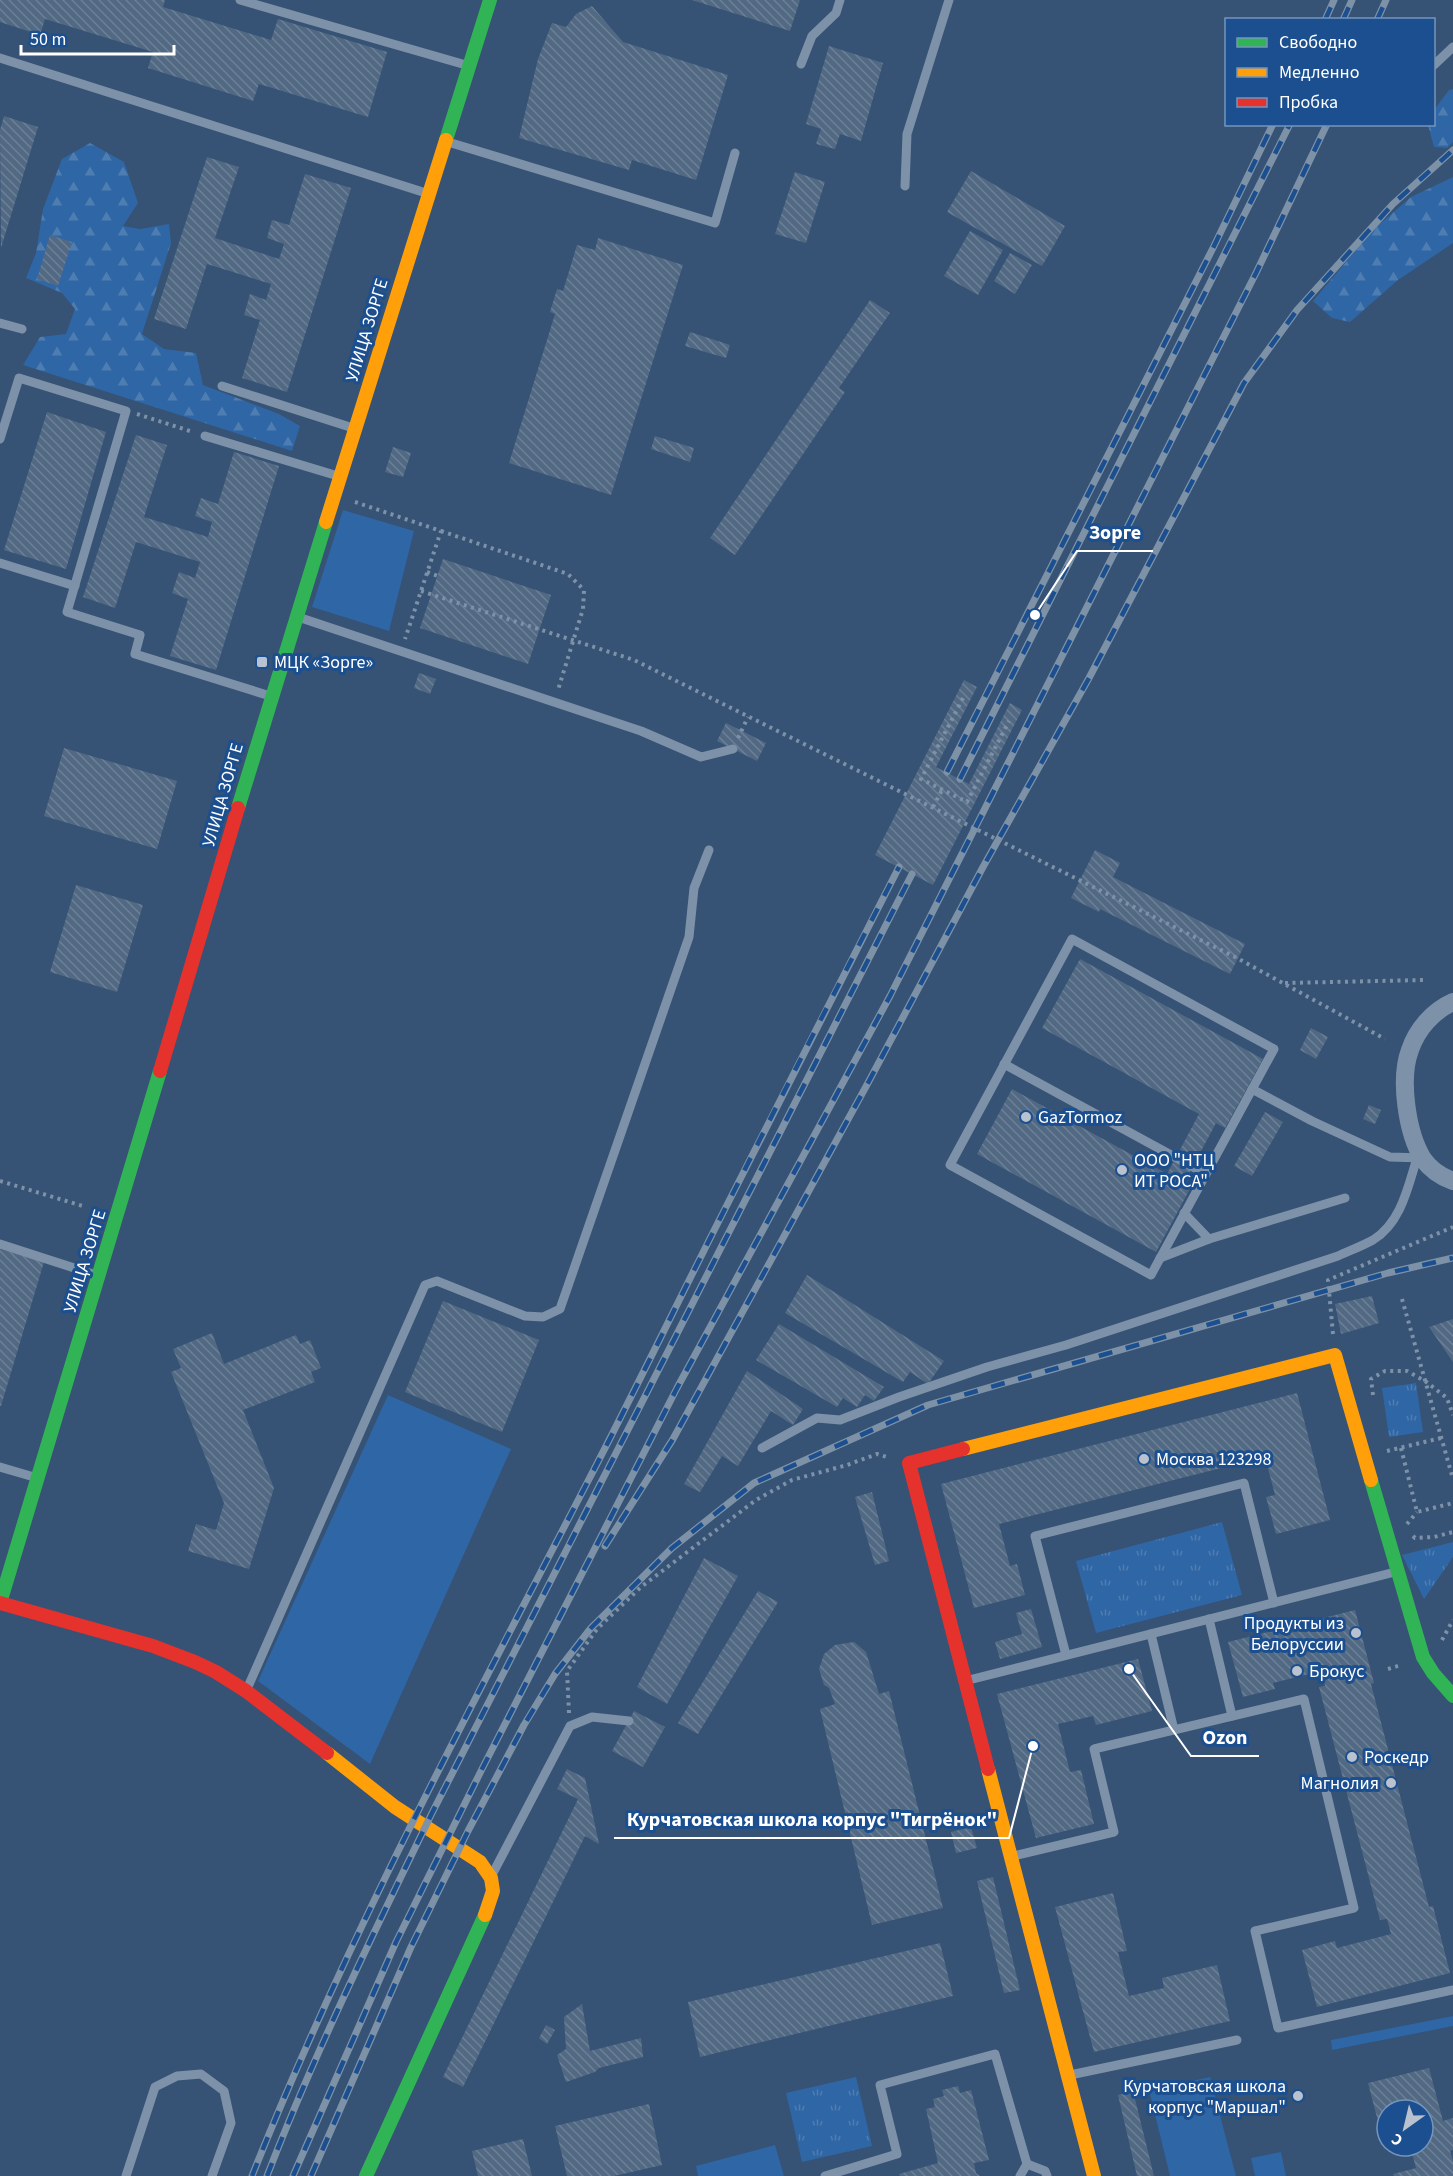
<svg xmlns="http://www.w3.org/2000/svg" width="1453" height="2176" font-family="'Source Sans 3',sans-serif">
<defs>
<pattern id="forest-firs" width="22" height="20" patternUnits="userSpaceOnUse" patternTransform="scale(1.5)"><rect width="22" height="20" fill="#2f66a5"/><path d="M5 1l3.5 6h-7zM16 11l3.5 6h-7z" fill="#4e7db2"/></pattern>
<pattern id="park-tufts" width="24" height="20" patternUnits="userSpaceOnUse" patternTransform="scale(1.5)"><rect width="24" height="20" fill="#2f66a5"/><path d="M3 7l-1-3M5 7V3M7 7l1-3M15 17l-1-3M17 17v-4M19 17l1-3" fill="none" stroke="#4e7db2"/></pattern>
<pattern id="building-back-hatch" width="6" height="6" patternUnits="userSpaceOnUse" patternTransform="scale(1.5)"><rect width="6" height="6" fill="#526984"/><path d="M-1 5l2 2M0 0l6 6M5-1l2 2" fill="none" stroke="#6c8096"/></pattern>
</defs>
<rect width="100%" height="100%" fill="#365274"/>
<g fill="#2f66a5">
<polygon points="343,510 414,531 389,631 312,607"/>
<polygon points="388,1395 511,1449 370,1764 258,1681"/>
<polygon points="1453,2016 1453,2026 1332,2050 1331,2040"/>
<polygon points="1210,2077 1236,2176 1170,2176 1149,2090"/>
<polygon points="775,2145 784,2176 698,2176 696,2166"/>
<polygon points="1281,2152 1286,2176 1255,2176 1251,2158"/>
</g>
<g fill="url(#forest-firs)">
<polygon points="1453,89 1453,142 1447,148 1434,147 1428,125 1434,124 1434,110 1449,90"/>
<polygon points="90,143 124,162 138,203 123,226 140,229 169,224 171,243 142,334 164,349 196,353 203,385 279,414 300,426 292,451 23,365 40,337 66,334 75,309 62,293 26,278 36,253 43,209 62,159"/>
<polygon points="1453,177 1453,243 1398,280 1350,322 1332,318 1313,301 1373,230 1411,197"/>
</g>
<g fill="url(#park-tufts)">
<polygon points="1416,1383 1423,1432 1389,1437 1382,1388"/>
<polygon points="1222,1522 1242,1595 1096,1633 1076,1561"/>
<polygon points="1453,1542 1453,1557 1424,1599 1402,1555"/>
<polygon points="856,2077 872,2146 802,2162 786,2093"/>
</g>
<g fill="url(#building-back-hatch)">
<polygon points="0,0 165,0 163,7 271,40 278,19 387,52 368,117 259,84 253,101 148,68 153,52 45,19 40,35 0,22"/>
<polygon points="692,0 800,0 790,31"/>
<polygon points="592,6 623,42 728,75 696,180 632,160 629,170 519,138 538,59 552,23 566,27 576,14"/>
<polygon points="829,46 883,63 861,141 840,134 835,149 816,144 821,129 806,124"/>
<polygon points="4,116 38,127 1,248 0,130"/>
<polygon points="207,157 239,167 215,238 279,259 284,244 267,238 272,220 289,225 305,174 351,188 287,392 242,378 260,320 244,315 250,294 266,300 271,284 207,264 186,329 154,319"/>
<polygon points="971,171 1065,226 1042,266 947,212"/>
<polygon points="795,172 825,182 806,243 775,234"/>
<polygon points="970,231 1003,250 978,295 944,276"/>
<polygon points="50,235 72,242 58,286 37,279"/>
<polygon points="598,238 683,265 611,495 509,463 555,314 550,312 557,289 563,291 577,245 595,250"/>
<polygon points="1010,253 1032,265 1015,294 994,281"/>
<polygon points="870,300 890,313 839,388 845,392 735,555 710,538"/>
<polygon points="690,332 730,345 726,358 685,346"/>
<polygon points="47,412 106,432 66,569 4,550"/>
<polygon points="136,435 167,445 144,517 208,537 212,522 195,516 201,498 218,504 234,452 279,466 216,670 170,656 188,599 172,593 179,572 195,578 200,562 136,542 115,608 83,597"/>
<polygon points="655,436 694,448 690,462 651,449"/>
<polygon points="393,447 411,453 403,477 385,472"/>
<polygon points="443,559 551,595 528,664 420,628"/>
<polygon points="419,673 436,679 430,694 414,688"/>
<polygon points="964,680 977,687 936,767 969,784 1010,703 1022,710 933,885 875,855"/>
<polygon points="726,723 766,743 757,761 717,741"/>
<polygon points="64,748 177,781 157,849 44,816"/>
<polygon points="1095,850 1120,863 1113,877 1245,944 1230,974 1100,909 1099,912 1071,898"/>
<polygon points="76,885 143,905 117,992 50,972"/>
<polygon points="1080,959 1263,1059 1225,1128 1216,1123 1184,1183 1191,1187 1156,1252 977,1154 1012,1089 1167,1174 1199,1114 1042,1028"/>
<polygon points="1311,1028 1328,1037 1316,1059 1300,1050"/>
<polygon points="1369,1105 1381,1110 1375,1124 1363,1119"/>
<polygon points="1265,1112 1283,1122 1252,1176 1234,1166"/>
<polygon points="0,1249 44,1262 1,1406 0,1406"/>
<polygon points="807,1275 944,1361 928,1384 910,1372 903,1382 785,1313"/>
<polygon points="1372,1296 1379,1323 1341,1334 1335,1304"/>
<polygon points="443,1301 539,1340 502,1432 405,1392"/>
<polygon points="1453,1319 1453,1362 1429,1327"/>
<polygon points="779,1324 884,1387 874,1401 865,1395 857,1407 843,1398 837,1407 756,1360"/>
<polygon points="212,1333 224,1364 296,1335 300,1344 310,1340 321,1368 311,1372 315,1382 243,1410 274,1488 249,1569 188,1551 196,1524 216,1530 224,1503 171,1372 181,1368 173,1349"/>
<polygon points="747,1371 803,1409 793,1425 771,1411 738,1466 722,1456 700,1492 684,1484"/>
<polygon points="1297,1393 1330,1520 1276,1534 1266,1497 1275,1495 1265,1457 999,1524 1010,1566 1017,1564 1025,1595 974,1608 941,1484"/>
<polygon points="872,1492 889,1561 875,1565 855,1497"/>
<polygon points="704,1558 738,1576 667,1704 637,1687"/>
<polygon points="758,1591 778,1602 698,1734 678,1723"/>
<polygon points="1031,1609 1042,1647 1000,1659 995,1642 1022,1634 1016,1613"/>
<polygon points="1355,1610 1374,1683 1371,1684 1429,1907 1433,1906 1450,1973 1317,2007 1302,1950 1335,1941 1337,1948 1391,1934 1387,1919 1380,1920 1319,1687 1325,1686 1321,1671 1273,1683 1275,1689 1243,1697 1228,1642"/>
<polygon points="854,1642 866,1652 879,1694 889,1691 943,1908 872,1925 820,1709 835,1704 829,1688 824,1685 819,1669 824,1654 835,1645"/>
<polygon points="1138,1659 1152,1711 1096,1725 1093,1716 1058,1724 1070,1772 1081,1770 1094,1824 1036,1838 997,1694"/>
<polygon points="634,1711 665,1727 643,1767 612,1751"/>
<polygon points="567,1769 585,1778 599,1844 585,1836 463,2087 443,2077 578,1799 557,1789"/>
<polygon points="971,1827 977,1848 956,1853 951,1832"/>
<polygon points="993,1877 1020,1990 1004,1993 977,1881"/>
<polygon points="1113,1893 1127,1951 1118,1952 1129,1996 1164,1988 1162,1978 1217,1965 1230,2021 1094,2052 1055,1907"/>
<polygon points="940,1943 953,1996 700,2057 688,2002"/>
<polygon points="582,2004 590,2051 641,2038 643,2057 599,2068 595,2072 566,2082 557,2055 566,2049 564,2017"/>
<polygon points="546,2025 555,2030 547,2044 539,2038"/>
<polygon points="1429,2068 1443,2121 1453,2118 1453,2150 1450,2151 1453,2160 1453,2176 1394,2176 1393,2174 1416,2168 1410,2146 1423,2146 1423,2110 1387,2110 1387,2128 1380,2129 1368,2083"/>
<polygon points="958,2086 960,2093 971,2090 989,2160 974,2163 976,2173 980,2176 900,2176 899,2174 938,2163 926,2109 935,2107 933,2099 944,2096 942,2090"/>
<polygon points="1133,2091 1154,2176 1137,2176 1118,2095"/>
<polygon points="649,2104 662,2165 614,2176 567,2176 555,2126"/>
<polygon points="523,2139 532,2176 478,2176 472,2151"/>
</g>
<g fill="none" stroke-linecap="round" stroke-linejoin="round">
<g stroke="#7d92a8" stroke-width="4" stroke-dasharray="3 4.5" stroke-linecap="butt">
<polyline points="137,414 193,432"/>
<polyline points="355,502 441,531 405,639"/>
<polyline points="441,531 568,574 584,590 583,609 558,690"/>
<polyline points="427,572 438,576"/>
<polyline points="421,591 634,660 1237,958 1385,1039"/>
<polyline points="963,698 921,779 967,802 1009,721"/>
<polyline points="738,738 748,717"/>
<polyline points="933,807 942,790"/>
<polyline points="1285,983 1425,980"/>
<polyline points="0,1181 86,1207"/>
<polyline points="1402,1299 1453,1479"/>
<polyline points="1333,1334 1328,1280 1453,1227"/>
<polyline points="1373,1395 1371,1379 1385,1371 1407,1371 1425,1381 1447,1398 1453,1415"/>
<polyline points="1401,1448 1417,1512 1453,1503"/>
<polyline points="1387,1451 1441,1438"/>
<polyline points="1407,1524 1417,1512"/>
<polyline points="1413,1536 1415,1538 1434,1537 1453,1532"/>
<polyline points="1442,1640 1453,1620"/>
<polyline points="1388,1669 1401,1665"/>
<polyline points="569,1713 567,1671 597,1629 641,1587 756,1500 792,1480 847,1465 877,1454 890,1458"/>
</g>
<g stroke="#7d92a8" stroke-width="9">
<polyline points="240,0 466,65"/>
<polyline points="0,58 426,193"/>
<polyline points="801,64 812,36 836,13 840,0"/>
<polyline points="1434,65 1453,47"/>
<polyline points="448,142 715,223 735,153"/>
<polyline points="905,186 907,134 949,0"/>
<polyline points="0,323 22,329"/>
<polyline points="222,386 353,428"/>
<polyline points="205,436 338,476"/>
<polyline points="0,439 19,378 126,411 67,612 140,635 135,654 267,695"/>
<polyline points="0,563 75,586"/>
<polyline points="298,617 641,731 701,757 733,749"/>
<polygon points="1072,939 1274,1049 1151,1275 950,1165"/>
<polyline points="1004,1064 1206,1174"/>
<polyline points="1252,1089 1312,1121 1390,1157 1423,1158"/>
<polyline points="1184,1213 1209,1239"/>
<polyline points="0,1244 96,1275"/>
<polyline points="1160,1258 1209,1239 1345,1198"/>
<path d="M762,1448L817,1418L840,1420L899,1397L987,1367L1066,1345L1338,1256C1349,1251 1362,1246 1373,1240C1401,1223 1408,1187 1417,1158"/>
<polyline points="0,1467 34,1477"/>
<polyline points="1209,1619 1232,1716"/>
<polyline points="1151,1634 1174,1730"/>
<polyline points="1066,1655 1035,1536 1244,1483 1274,1603"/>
<polyline points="969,1680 1395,1572"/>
<polyline points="247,1689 425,1285 437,1281 525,1316 543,1317 560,1309 689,937 694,888 709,850"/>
<polyline points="1013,1856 1114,1832 1094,1749 1304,1699 1354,1908 1255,1931 1278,2028 1453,1990"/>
<polyline points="493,1873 570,1726 592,1717 629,1721"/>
<polyline points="1070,2075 1237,2040"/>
<polyline points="1027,2164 1045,2171 1047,2176"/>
<polyline points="126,2176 155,2087 177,2076 201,2074 224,2091 231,2123 212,2176"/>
<polyline points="825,2176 897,2154 880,2085 995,2054 1027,2164 1020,2176"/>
</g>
<path stroke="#7d92a8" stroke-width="18" d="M1453,1002C1433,1011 1417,1029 1410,1050C1399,1079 1407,1133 1423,1159C1430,1169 1442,1177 1453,1181"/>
<g stroke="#30b455" stroke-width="14">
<polyline points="446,140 490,0"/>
<polyline points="238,808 326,522"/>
<polyline points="1371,1480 1423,1657 1433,1673 1453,1696"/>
<polyline points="0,1603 160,1071"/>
<polyline points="366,2176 485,1915"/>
</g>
<g stroke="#ff9f0a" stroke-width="14">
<polyline points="326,522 446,140"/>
<polyline points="963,1449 1335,1355 1371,1480"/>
<polyline points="327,1753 395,1807 480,1862 491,1878 493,1891 485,1915"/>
<polyline points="988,1769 1094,2176"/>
</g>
<g stroke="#e5322d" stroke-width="14">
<polyline points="160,1071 238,808"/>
<polyline points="963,1449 909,1463 988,1769"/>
<polyline points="0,1603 153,1646 195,1662 216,1672 246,1691 327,1753"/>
</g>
<defs>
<g id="rail">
<polyline points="1325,20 1334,0"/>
<polyline points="1343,20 1352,0"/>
<polyline points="1377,20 1386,0"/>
<polyline points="947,772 1213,248 1273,124"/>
<polyline points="960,779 1290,124"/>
<polyline points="605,1546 673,1439 869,1081 983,867 1089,678 1244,383 1297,310 1393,204 1453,150"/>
<path d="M252,2176C347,1937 469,1711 587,1483C636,1389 681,1295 729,1201C785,1089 842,978 899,867"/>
<path d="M267,2176C315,2052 374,1932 432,1813L912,874"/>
<polyline points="293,2176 396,1942 482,1769 677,1388 890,996 1256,273 1327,124"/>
<polyline points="311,2176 411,1947 468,1831 524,1725 555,1674 591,1628 672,1548 754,1483 928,1405 1388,1273 1453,1258"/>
</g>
</defs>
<use href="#rail" stroke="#7e92a7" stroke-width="7"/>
<use href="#rail" stroke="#1b4f8f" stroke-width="4.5" stroke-dasharray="14" stroke-linecap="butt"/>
</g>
<g fill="#b9c2ce" stroke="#1b4f8f" stroke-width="2">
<rect x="256" y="656" width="12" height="12" rx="3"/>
<circle cx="1026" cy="1117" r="6"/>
<circle cx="1122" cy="1170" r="6"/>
<circle cx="1144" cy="1459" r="6"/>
<circle cx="1356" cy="1633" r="6"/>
<circle cx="1297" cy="1671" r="6"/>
<circle cx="1352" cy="1757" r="6"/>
<circle cx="1391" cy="1783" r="6"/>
<circle cx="1298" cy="2096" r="6"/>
</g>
<g text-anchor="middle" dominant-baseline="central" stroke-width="6" stroke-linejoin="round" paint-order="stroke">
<g font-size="18" fill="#fff" stroke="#1b4f8f">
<text transform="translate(367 330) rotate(-73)">УЛИЦА ЗОРГЕ</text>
<text transform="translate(223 795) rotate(-74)">УЛИЦА ЗОРГЕ</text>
<text transform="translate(85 1261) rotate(-73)">УЛИЦА ЗОРГЕ</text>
</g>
<g font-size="18" fill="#fff" stroke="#1b4f8f" text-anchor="start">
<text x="274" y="662">МЦК «Зорге»</text>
<text x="1038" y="1117">GazTormoz</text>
<text x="1134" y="1160">ООО "НТЦ<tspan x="1134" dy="21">ИТ РОСА"</tspan></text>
<text x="1156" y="1459">Москва 123298</text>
<text x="1344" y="1623" text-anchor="end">Продукты из<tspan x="1344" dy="21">Белоруссии</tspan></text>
<text x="1309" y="1671">Брокус</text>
<text x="1364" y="1757">Роскедр</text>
<text x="1379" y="1783" text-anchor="end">Магнолия</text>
<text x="1286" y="2086" text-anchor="end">Курчатовская школа<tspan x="1286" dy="21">корпус "Маршал"</tspan></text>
</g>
</g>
<path fill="none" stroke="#fff" stroke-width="2" d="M1035 615L1077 551H1153M1129 1669L1191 1756H1259M1033 1746L1009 1838H614"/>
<g fill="#fff" stroke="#1b4f8f" stroke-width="2">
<circle cx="1035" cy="615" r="6"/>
<circle cx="1129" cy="1669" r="6"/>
<circle cx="1033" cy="1746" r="6"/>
</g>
<g font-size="20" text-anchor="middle" font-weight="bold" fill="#fff" stroke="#1b4f8f" stroke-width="6" stroke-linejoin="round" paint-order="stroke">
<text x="1115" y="539">Зорге</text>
<text x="1225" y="1744">Ozon</text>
<text x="812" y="1826">Курчатовская школа корпус "Тигрёнок"</text>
</g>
<rect x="1225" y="18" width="210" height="108" fill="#1b4f8f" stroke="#7695bc" stroke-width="1.5"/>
<rect x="1237" y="38" width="30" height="9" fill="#30b455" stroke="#7695bc" stroke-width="1.5"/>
<text x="1279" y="48" font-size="18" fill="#ffffff">Свободно</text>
<rect x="1237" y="68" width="30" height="9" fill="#ff9f0a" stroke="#7695bc" stroke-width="1.5"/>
<text x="1279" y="78" font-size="18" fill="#ffffff">Медленно</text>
<rect x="1237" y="98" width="30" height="9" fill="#e5322d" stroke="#7695bc" stroke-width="1.5"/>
<text x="1279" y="108" font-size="18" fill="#ffffff">Пробка</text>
<g transform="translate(1405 2128) rotate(214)"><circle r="28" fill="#1b4f8f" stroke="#7695bc" stroke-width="1.5"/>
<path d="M0-4.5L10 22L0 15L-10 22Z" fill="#b9c2ce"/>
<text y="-9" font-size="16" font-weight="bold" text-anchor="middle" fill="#ffffff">С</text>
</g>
<path d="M21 45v9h153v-9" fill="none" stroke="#ffffff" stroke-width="3"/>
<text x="30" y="45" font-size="18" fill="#ffffff" stroke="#1b4f8f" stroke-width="4.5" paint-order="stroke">50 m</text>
</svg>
